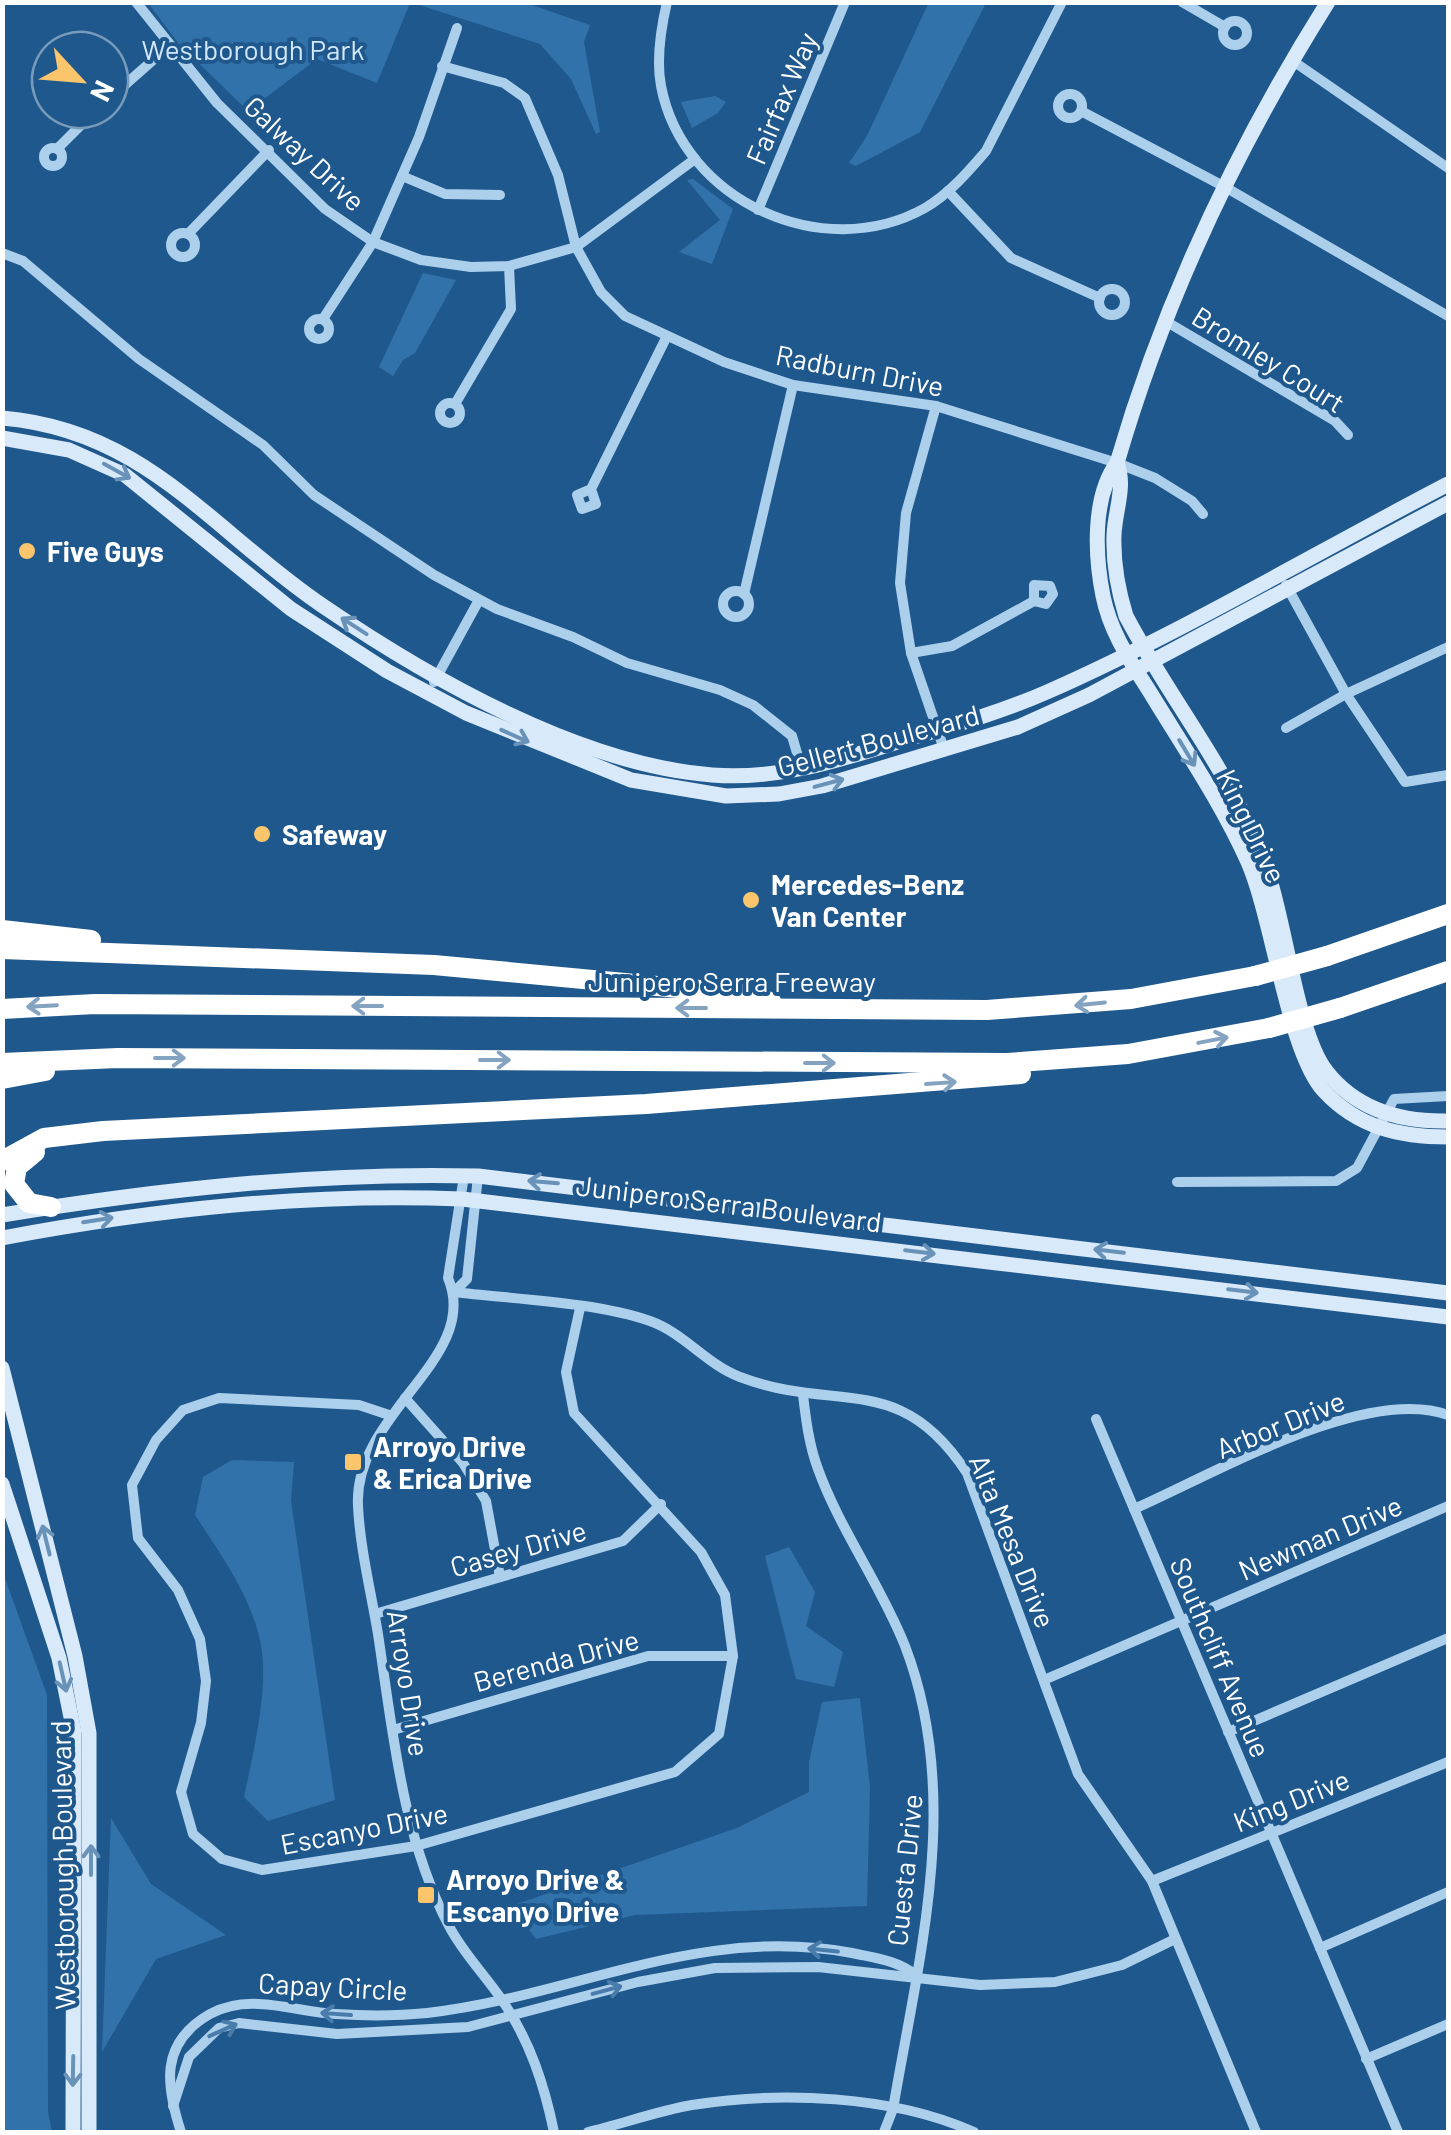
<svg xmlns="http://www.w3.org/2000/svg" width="1451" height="2135" font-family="Barlow,sans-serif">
<rect width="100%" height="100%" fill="#1f588d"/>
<g fill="#3272ab">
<polygon points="929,2 986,3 920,132 856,166 849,163 867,136"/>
<polygon points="148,3 410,3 377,83 317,59 248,111 179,44"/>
<polygon points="413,3 526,3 590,25 584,42 600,132 596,134 571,79 540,44"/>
<polygon points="715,96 726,102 718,113 692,128 681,102"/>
<polygon points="693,179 733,209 712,264 679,252 720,220 687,180"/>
<polygon points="423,273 456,280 415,353 403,360 393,376 379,367"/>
<path d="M232,1460L294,1462L291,1501L335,1800L268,1821L244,1797C253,1754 269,1689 261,1645C252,1597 221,1555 195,1515L203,1477Z"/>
<polygon points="789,1547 815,1592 806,1626 843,1652 834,1687 796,1679 765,1556"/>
<polygon points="2,1570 47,1695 48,2112 52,2132 3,2132"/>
<polygon points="860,1698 870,1787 867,1906 635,1915 536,1939 511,1906 737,1828 809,1792 809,1762 822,1702"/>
<polygon points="111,1818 151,1884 226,1935 156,1959 102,2052"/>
</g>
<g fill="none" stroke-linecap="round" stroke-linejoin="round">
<g stroke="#accfec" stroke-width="10">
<polyline points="136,2 217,103 325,209 373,242 421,260 471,267 509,266 576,247 695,159"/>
<path d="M667,2C661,28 656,60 661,86C683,201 823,265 925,208C949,194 968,172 986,151L1062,2"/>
<polyline points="1182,2 1225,27"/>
<circle cx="1235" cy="33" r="12"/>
<polyline points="1293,61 1448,168"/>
<polyline points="442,66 504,83 525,98 558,175 576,247 601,292 625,316 724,362 793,385 936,406 1117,463 1155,478 1192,501 1203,514"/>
<circle cx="1070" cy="106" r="12"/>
<polyline points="110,98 169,46"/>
<polyline points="1081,111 1225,187 1448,316"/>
<circle cx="53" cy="157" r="9"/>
<polyline points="57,149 96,110"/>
<polyline points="402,176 445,194 500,195"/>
<polyline points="948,191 1011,258 1100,298"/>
<polyline points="758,210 845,2"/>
<circle cx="183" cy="245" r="12"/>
<polyline points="188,234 269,150"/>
<polyline points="2,253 23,261 139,359 263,445 314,495 434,575 497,609 573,637 627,663 720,690 753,705 792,736 802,770"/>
<circle cx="1112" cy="302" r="13"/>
<circle cx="319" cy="329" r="10"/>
<polyline points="323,319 373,242 419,137 457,28"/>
<polyline points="1167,322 1335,421 1348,435"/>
<circle cx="450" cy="413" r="10"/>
<polyline points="455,404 511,309 509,266"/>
<polyline points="936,406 906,513 900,583 911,653 944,749"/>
<polyline points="591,489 596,504 582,509 577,495 591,489 666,338"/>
<polyline points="1286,585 1346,694 1286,728"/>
<circle cx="736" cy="604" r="13"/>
<polyline points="744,594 793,385"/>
<polyline points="1448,647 1346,694 1405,782 1448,775"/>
<polyline points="911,653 952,646 1034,601 1046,604 1053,594 1050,586 1034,585 1034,601"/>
<polyline points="434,682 479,600"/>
<path d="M464,1176L448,1278C482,1358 353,1413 358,1506C360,1548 371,1592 378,1634C393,1733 402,1836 449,1926C463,1953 485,1975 502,2000C530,2041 544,2084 554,2132"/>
<polyline points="1177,1182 1336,1181 1357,1168 1394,1099 1448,1096"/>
<path d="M454,1292C511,1299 597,1302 650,1321C684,1333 706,1364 740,1377C837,1414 899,1369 967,1473L1078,1774L1152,1881L1256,2132"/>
<polyline points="454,1292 467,1279 478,1176"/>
<path d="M803,1395C806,1420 809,1445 818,1469C840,1530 881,1585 905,1646C963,1797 919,1956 893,2109L884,2132"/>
<polyline points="405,1398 463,1463 486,1501 500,1577"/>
<polyline points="389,1415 359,1405 219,1398 183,1410 156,1440 132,1485 138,1538 178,1590 200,1639 206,1681 201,1723 181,1792 193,1834 222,1859 262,1870 416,1846 675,1772 719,1734 733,1656 725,1595 701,1552 574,1413 566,1372 580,1308"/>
<polyline points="1096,1419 1398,2132"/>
<path d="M1134,1509C1212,1475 1365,1385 1448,1415"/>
<polyline points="375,1614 623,1541 661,1504"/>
<polyline points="1044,1680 1448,1506"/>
<polyline points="393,1730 648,1656 733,1656"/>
<polyline points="1228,1732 1448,1638"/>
<polyline points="1152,1881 1448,1762"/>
<polyline points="1320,1948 1448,1892"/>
<polyline points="1366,2059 1448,2024"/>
<polyline points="173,2106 189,2057 219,2028 239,2023 337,2034 468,2027 638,1982 715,1968 818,1967 980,1985 1055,1982 1122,1965 1173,1940"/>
<path d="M181,2132C166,2086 159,2043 210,2014C250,1992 294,2012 336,2014C366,2016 398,2016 427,2013C574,1996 700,1924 852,1953C875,1958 897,1960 916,1975"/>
<path d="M588,2132C622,2124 657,2111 692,2105C780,2091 892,2095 974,2132"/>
</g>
<g stroke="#d8e9f9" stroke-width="15">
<path d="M1328,2C1238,145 1164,301 1117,463C1092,497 1095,556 1103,596C1111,635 1132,663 1153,697C1186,751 1222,804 1248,862C1273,919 1288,1052 1324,1091C1358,1128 1401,1137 1448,1137"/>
<path d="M2,418C146,430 212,531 323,606C430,679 581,765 712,775C776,780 834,762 894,743C945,728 997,714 1047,692C1181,633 1317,552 1448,484"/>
<polyline points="2,438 69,450 125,475 291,609 387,671 466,713 631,780 726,796 779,794 822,786 1018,727 1089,695 1448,503"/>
<path d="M1117,463C1126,487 1115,510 1114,535C1113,563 1118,590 1126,616C1169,698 1232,774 1264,861C1285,915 1296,1034 1327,1072C1357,1110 1402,1122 1448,1121"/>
<path d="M2,1215C162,1189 316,1172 478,1176L1448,1293"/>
<path d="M2,1238C156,1209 306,1193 462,1199L1448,1317"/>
<polyline points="2,1368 75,1656 89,1733 89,2132"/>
<polyline points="2,1484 59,1658 74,1732 73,2132"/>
</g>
<g stroke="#fff" stroke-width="20">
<polyline points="2,930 91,940"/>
<polyline points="2,949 434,965 753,995 772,1003"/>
<polyline points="1327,956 1448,914"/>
<polyline points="1340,1008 1448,971"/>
<polyline points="2,1009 95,1004 987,1010 1131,999 1255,976"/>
<polyline points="2,1063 118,1058 1007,1063 1128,1054 1269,1028"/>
<polyline points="2,1079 45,1071"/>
<polyline points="35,1152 17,1167 14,1184 29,1203 51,1207"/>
<polyline points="2,1161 44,1138 103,1131 646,1104 1021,1074"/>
</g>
<g stroke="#fff" stroke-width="20">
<polyline points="1255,976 1327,956"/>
<polyline points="1269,1028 1340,1008"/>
</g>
</g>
<defs><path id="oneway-shaft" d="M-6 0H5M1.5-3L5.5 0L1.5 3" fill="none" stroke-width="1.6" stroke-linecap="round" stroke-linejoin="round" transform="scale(2.5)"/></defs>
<g stroke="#6992b8">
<use href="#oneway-shaft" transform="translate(117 471) rotate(29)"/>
<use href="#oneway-shaft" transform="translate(354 626) rotate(-147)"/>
<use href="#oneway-shaft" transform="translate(515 736) rotate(24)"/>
<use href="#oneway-shaft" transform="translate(1187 753) rotate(59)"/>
<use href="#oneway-shaft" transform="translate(829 783) rotate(-15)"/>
<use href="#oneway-shaft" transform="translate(543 1182) rotate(-175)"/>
<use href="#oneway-shaft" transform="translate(98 1220) rotate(-9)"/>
<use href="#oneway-shaft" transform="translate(1109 1251) rotate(-173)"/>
<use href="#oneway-shaft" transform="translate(920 1252) rotate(7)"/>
<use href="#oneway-shaft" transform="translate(1243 1291) rotate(7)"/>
<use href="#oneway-shaft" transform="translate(46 1540) rotate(-104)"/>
<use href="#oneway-shaft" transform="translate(63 1677) rotate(77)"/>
<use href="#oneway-shaft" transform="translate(91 1860) rotate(-90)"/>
<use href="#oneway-shaft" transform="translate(73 2071) rotate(91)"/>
</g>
<g stroke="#84a3c0">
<use href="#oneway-shaft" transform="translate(1090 1004) rotate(174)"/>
<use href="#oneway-shaft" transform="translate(42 1006) rotate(177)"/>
<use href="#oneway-shaft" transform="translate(367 1006) rotate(-180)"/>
<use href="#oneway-shaft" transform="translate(691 1008) rotate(-180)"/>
<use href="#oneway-shaft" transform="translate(1213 1040) rotate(-11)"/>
<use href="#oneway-shaft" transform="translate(170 1058)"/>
<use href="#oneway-shaft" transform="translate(495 1060)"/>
<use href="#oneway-shaft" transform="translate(820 1063)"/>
<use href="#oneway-shaft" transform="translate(941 1083) rotate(-4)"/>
</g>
<g stroke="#497caa">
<use href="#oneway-shaft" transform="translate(823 1950) rotate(-174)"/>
<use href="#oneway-shaft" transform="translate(607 1990) rotate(-15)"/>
<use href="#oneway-shaft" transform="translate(336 2014) rotate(-176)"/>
<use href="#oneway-shaft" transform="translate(223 2030) rotate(-24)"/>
</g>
<g fill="#fbc56c" stroke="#1f588d" stroke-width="4">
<circle cx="27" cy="551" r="10"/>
<circle cx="262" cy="834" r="10"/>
<circle cx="751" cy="900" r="10"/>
<rect x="343" y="1452" width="20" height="20" rx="5"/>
<rect x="416" y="1885" width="20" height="20" rx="5"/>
</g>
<g text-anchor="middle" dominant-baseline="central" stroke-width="8" stroke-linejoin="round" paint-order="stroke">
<g font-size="28" fill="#d2e7f9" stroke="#1f588d">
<text x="253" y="49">Westborough Park</text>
</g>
<g font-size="28" fill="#fff" stroke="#1f588d">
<text transform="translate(781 98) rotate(-67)">Fairfax Way</text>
<text transform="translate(305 153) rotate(43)">Galway Drive</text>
<text transform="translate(1269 359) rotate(32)">Bromley Court</text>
<text transform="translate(860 370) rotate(11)">Radburn Drive</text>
<text transform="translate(878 740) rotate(-15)">Gellert Boulevard</text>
<text transform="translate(1252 826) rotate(64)">King Drive</text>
<text x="732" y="981">Junipero Serra Freeway</text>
<text transform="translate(729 1203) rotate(7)">Junipero Serra Boulevard</text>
<text transform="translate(1280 1424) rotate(-22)">Arbor Drive</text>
<text transform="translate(1320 1537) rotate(-23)">Newman Drive</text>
<text transform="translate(1013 1541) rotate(68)">Alta Mesa Drive</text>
<text transform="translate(518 1548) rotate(-16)">Casey Drive</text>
<text transform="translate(1221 1657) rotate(67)">Southcliff Avenue</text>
<text transform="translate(556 1660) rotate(-15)">Berenda Drive</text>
<text transform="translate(409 1683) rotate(81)">Arroyo Drive</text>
<text transform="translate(1291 1800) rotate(-22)">King Drive</text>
<text transform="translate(364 1828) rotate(-11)">Escanyo Drive</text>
<text transform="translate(62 1865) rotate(-91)">Westborough Boulevard</text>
<text transform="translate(904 1870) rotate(-84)">Cuesta Drive</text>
<text transform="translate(333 1986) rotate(3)">Capay Circle</text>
</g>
<g font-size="28" font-weight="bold" fill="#fff" stroke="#1f588d" text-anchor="start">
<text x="47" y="551">Five Guys</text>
<text x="282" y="834">Safeway</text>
<text x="771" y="884">Mercedes-Benz<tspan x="771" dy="32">Van Center</tspan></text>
<text x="373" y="1446">Arroyo Drive<tspan x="373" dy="32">&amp; Erica Drive</tspan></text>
<text x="446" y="1879">Arroyo Drive &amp;<tspan x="446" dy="32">Escanyo Drive</tspan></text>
</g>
</g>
<rect width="1451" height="2135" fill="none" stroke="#ffffff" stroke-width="10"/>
<g transform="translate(80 80) rotate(116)"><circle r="48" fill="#1f588d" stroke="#799bbb" stroke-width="2.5"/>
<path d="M0-8L18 38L0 25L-18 38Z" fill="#fbc56c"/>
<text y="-15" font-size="28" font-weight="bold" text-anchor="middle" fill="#ffffff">N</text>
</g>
</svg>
